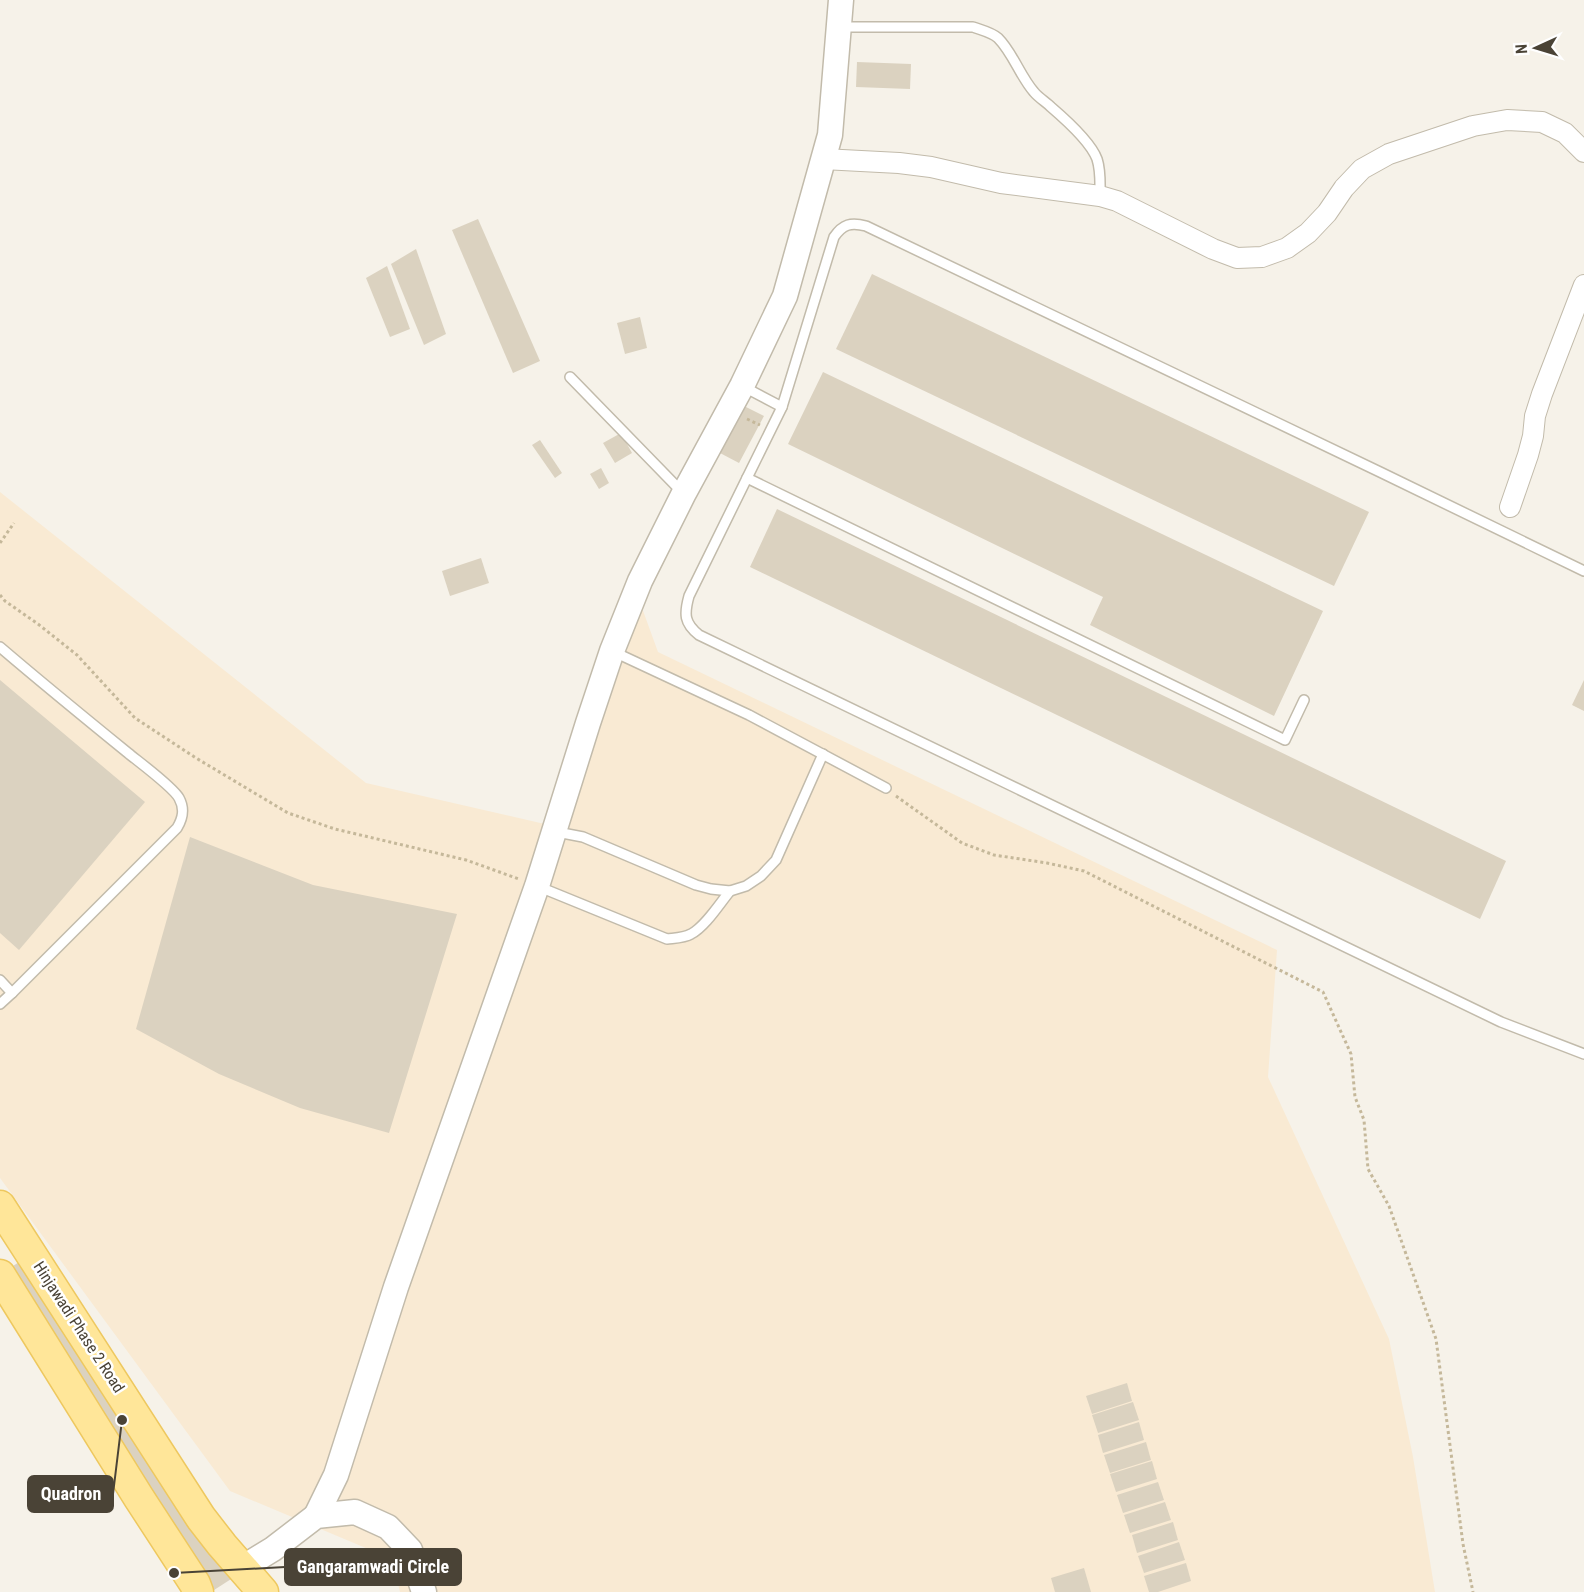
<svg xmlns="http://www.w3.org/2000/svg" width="1584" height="1592" font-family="'Roboto Condensed',sans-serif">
<rect width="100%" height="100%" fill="#f6f2e9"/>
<polygon fill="#f9ead3" points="0,492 366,783 562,828 642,608 658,652 1277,950 1268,1077 1389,1339 1413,1457 1435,1592 400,1592 392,1559 230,1491 0,1178"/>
<g fill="#dbd2c0">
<polygon points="857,62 911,64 910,89 856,87"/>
<polygon points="478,219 540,361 513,373 452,230"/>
<polygon points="416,249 446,334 424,345 391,264"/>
<polygon points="387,266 410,329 390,337 366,278"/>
<polygon points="872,274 1369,512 1334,586 836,349"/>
<polygon points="640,317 647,348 625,354 617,323"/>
<polygon points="823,372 1323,611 1274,716 1090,625 1103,597 788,444"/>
<polygon points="744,406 764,416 739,463 720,453"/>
<polygon points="621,433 632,453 615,463 603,443"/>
<polygon points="540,440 562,473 555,478 532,445"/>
<polygon points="601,468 609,483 599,489 590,474"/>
<polygon points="777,509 1506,861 1480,919 750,567"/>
<polygon points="481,558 489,583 450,596 442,571"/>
<polygon points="0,680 145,802 19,950 0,933"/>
<polygon points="1584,680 1584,711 1572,705"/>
<polygon points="190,837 313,885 457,914 389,1133 300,1108 219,1074 136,1029"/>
<polygon points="41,1248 242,1572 211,1592 2,1273"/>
<polygon points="1127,1383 1132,1401 1092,1414 1086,1396"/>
<polygon points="1133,1402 1139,1420 1098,1433 1092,1415"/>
<polygon points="1139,1422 1144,1440 1103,1453 1098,1435"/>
<polygon points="1146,1442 1151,1460 1110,1473 1104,1455"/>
<polygon points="1152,1461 1157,1479 1116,1492 1110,1474"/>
<polygon points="1158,1482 1164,1500 1123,1513 1117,1495"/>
<polygon points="1165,1502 1171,1520 1130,1533 1124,1515"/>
<polygon points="1173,1522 1178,1540 1137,1553 1132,1535"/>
<polygon points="1179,1542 1185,1560 1144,1573 1138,1556"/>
<polygon points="1186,1563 1191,1581 1158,1592 1149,1592 1144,1576"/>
<polygon points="1084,1568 1091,1592 1055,1592 1051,1578"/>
</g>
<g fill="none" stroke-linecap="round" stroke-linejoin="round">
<defs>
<g id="service">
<path d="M840,27H973C981,30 991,32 998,38C1013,53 1020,76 1034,92C1039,98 1046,102 1051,107C1065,119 1091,143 1097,159C1101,171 1100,184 1100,196"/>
<polyline points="570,377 682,492"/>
<polyline points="744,387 782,407 747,478 1285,740 1304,700"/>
<path d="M782,407L834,237C843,224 851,222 866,226L1380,472L1584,571"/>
<path d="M747,478L689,596C684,614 684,623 699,635L1501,1022L1584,1054"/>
<path d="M0,647C42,683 85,718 128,753C139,762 173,787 179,798C185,809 183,818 177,828L12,993L0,1004"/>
<polyline points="612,651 749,715 886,788"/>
<polyline points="557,832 583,837 696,885 711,889 730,891 746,886 761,876 776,860 823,754"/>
<path d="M537,886L667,939C675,938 684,938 691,934C705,927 720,903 730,891"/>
<polyline points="0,980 12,993"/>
</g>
<g id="minor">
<polyline points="823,159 899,163 931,167 1001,183 1100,196 1117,201 1213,249 1237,258 1262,257 1287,248 1308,233 1327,213 1344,188 1362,169 1389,154 1473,126 1507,120 1542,122 1565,133 1584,152"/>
<polyline points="1510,507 1528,455 1533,436 1535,416 1542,394 1584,285"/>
</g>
<g id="tertiary">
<polyline points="316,1516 336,1475 396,1287 537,886 588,723 612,651 640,581 684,493 742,386 785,296 830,135 841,0"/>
<polyline points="242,1568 273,1549 316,1516 355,1512 388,1527 410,1550 424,1592"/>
</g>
<g id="primary">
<polyline points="0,1206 201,1518 222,1545 263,1592"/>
<polyline points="0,1275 139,1498 195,1584 198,1592"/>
</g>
</defs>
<use href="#service" stroke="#c2bbab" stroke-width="12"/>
<use href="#minor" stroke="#c2bbab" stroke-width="22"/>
<use href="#tertiary" stroke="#c2bbab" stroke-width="27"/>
<use href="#primary" stroke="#eec85f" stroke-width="33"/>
<g stroke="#c5b89a" stroke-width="3" stroke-dasharray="3 3" stroke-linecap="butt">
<polyline points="747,419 760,425"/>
<polyline points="0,543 14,523"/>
<polyline points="0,595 5,601 38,624 77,655 135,718 196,758 288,813 335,829 466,860 519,879"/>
<polyline points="896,796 962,843 994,855 1047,863 1084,871 1323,992 1351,1054 1355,1097 1364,1120 1368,1169 1389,1206 1436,1339 1463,1544 1473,1592"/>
</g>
<use href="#service" stroke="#fff" stroke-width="9"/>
<use href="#minor" stroke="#fff" stroke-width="20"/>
<use href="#tertiary" stroke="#fff" stroke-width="24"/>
<use href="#primary" stroke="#ffe699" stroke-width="30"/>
</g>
<g text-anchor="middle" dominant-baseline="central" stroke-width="5" stroke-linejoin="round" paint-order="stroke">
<g font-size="16" fill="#4a4336" stroke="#fff">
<text transform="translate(79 1327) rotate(57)">Hinjawadi Phase 2 Road</text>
</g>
</g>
<path fill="none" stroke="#4a4336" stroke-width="2" d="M122 1420L113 1494M174 1573L285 1567"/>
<g fill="#4a4336" stroke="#fff" stroke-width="2">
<circle cx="122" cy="1420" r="6"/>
<circle cx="174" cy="1573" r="6"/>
</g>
<g fill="#4a4336" stroke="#4a4336" stroke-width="2">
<rect x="28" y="1476" width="85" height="36" rx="6"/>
<rect x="285" y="1549" width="176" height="36" rx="6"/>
</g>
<g font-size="18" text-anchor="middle" font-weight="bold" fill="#fff">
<text x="71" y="1500">Quadron</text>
<text x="373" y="1573">Gangaramwadi Circle</text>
</g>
<g transform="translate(1536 48) rotate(266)" stroke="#ffffff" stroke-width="4.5" paint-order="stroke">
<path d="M0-4.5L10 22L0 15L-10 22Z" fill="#4a4336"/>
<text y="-9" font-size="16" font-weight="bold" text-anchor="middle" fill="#4a4336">N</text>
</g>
</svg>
